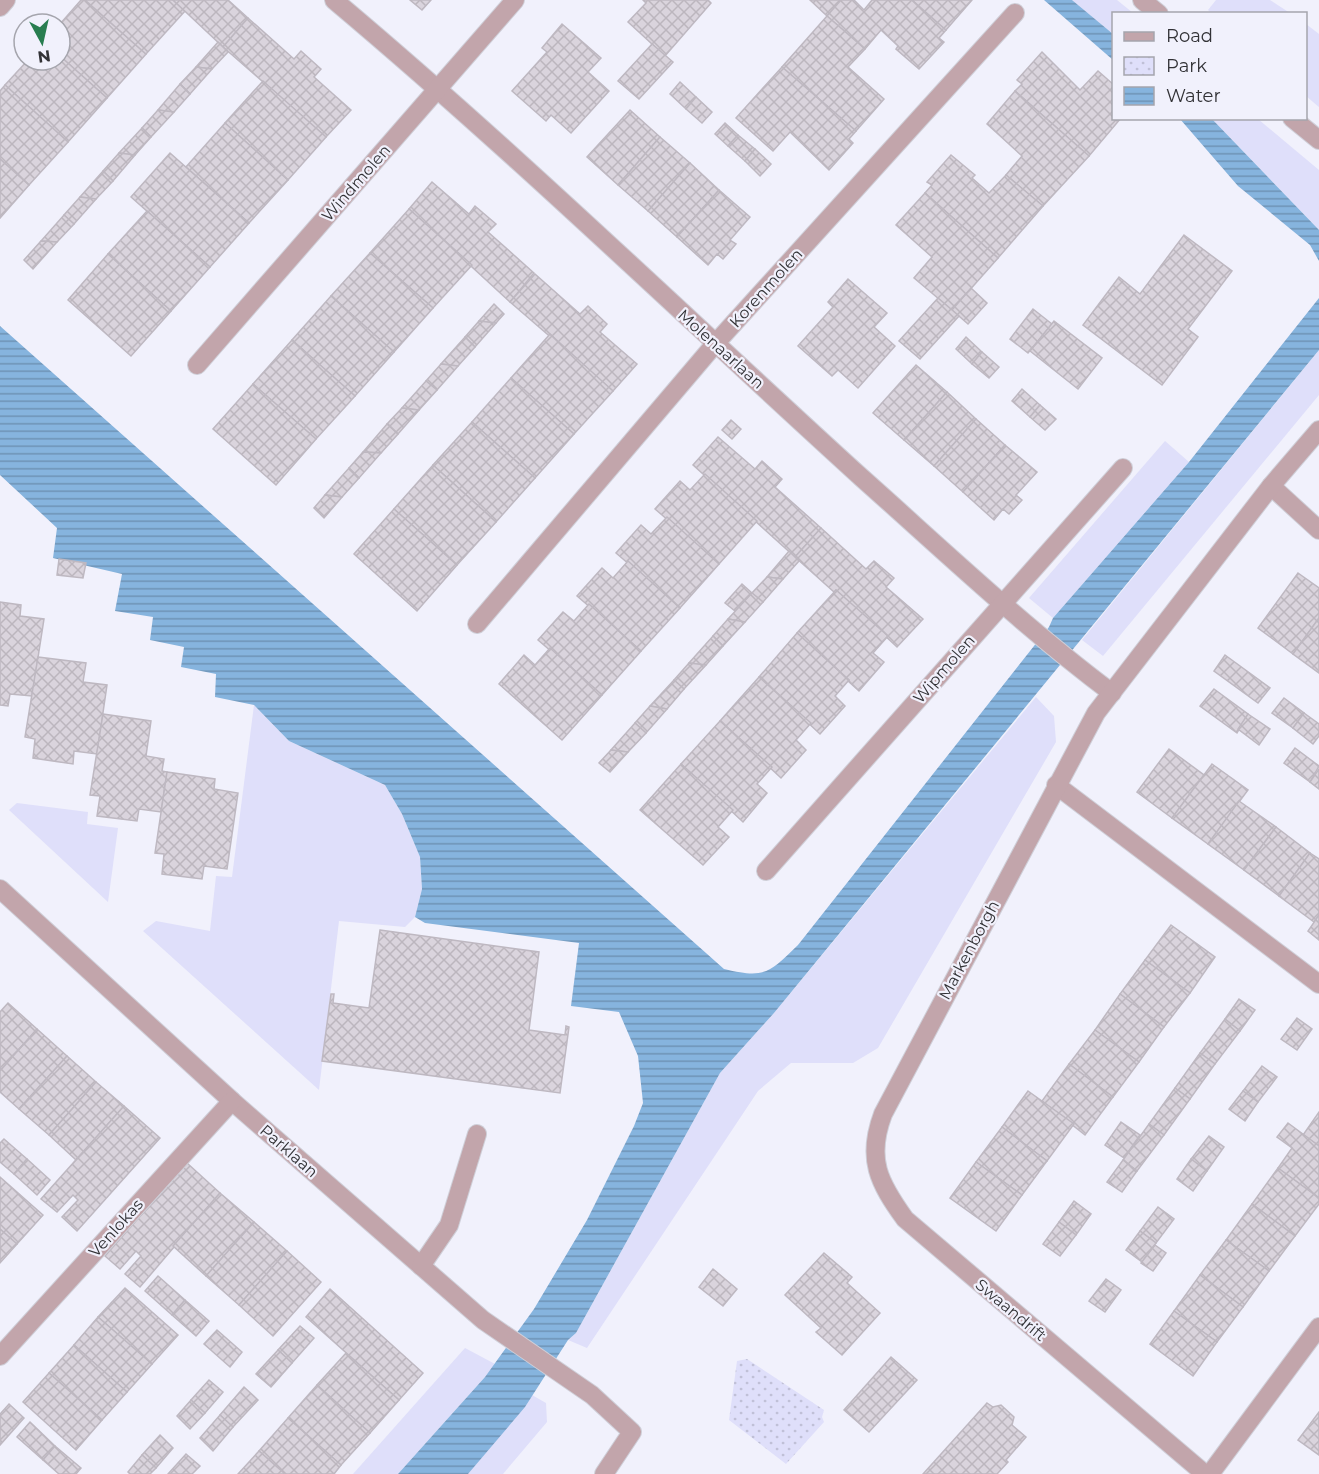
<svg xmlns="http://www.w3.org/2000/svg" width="1319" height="1474" font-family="Montserrat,sans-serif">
<defs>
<pattern id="park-dots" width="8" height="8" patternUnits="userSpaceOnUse" patternTransform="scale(1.5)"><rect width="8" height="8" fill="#dfdffa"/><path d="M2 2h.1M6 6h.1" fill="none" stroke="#c0c0d7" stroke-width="1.8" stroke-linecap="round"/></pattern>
<pattern id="water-rules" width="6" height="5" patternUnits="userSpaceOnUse" patternTransform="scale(1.5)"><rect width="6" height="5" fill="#86b4de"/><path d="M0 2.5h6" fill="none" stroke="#6e93b5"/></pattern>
<pattern id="building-cross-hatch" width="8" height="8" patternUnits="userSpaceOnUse" patternTransform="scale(1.5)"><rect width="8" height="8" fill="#dad4dd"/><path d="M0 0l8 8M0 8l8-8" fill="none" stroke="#bcb6be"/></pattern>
</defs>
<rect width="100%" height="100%" fill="#f1f1fc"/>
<g fill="#dfdffa">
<polygon points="1072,0 1117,0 1133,13 1114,14 1113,34"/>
<polygon points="1216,0 1270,0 1290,13 1211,13 1208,10"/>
<polygon points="1306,24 1319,34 1319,107 1306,96"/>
<polygon points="1212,119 1258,119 1319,170 1319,230"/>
<polygon points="1319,350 1319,395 1103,656 1082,640"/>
<polygon points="1165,441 1189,462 1053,618 1029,598"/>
<polygon points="1036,697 1054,716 1056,742 878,1048 853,1063 791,1063 758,1091 587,1348 568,1340 576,1333 720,1073 774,1013"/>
<polygon points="254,705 289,741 385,785 402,814 420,857 422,889 415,917 405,927 339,921 319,1090 143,931 156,921 210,931 216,876 232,877"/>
<polygon points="17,803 88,812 87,824 118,828 108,902 9,810"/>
<polygon points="465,1348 495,1364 485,1377 398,1474 353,1474"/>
<polygon points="532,1395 546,1403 547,1422 503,1474 468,1474"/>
</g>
<polygon fill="url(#park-dots)" points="747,1359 824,1410 822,1417 824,1422 786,1464 729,1420 737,1361"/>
<g fill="url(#water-rules)">
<polygon points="1044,0 1072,0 1113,34 1113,60"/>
<polygon points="1180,119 1212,119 1319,230 1319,261 1310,245 1238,186"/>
<path d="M1319,298V350L774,1013L720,1073L576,1333L568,1340L525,1407L468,1474H398L485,1377L534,1309L587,1220L634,1126L643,1103L638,1056L619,1012L571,1006L579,943L425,923L415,917L422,889L420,857L402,814L385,785L289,741L254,705L215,697L216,674L181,667L184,647L150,640L153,617L115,611L122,574L53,558L57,528L0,475V326L724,969C765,979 769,973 798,945L1049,627L1053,618L1189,462Z"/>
</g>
<g fill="url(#building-cross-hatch)" stroke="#beb8c1" stroke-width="1.5">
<polygon points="81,0 85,0 146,54 107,98 60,56 60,24"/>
<polygon points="85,0 173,0 185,11 146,54"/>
<polygon points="173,0 228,0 248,18 223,47"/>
<polygon points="410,0 431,0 422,10"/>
<polygon points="643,0 708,0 711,3 665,56 628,22 646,3"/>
<polygon points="810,0 841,0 827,16"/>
<polygon points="841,0 854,0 864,10 872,0 912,0 946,30 939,38 944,42 919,69 896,49 898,46 881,30 865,49 827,16"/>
<polygon points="912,0 972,0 946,30"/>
<polygon points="827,16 865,49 848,67 884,99 856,131 782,67"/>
<polygon points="248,18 294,59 301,51 321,69 314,77 351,110 326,137 223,47"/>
<polygon points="562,24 601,58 588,72 609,91 571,133 551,115 546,121 512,91 547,52 542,48"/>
<polygon points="218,42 228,52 212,69 196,67"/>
<polygon points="652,44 673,62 639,99 618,81"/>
<polygon points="1042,52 1080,90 1098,71 1114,85 1114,118 1121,118 1089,156 1015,91 1022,84 1017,80"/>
<polygon points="60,56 107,98 68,142 5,85 28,60 60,60"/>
<polygon points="196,67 212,69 190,94 180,84"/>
<polygon points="782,67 856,131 849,139 853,143 829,170 790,132 773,151 736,118"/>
<polygon points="263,81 326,137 288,180 225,123"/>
<polygon points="680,82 696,97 686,109 670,94"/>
<polygon points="180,84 190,94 174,112 158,110"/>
<polygon points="5,85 68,142 29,185 0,159 0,91"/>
<polygon points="1015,91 1089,156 1043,206 1006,175 1022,156 987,124"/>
<polygon points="696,97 712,112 702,123 686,109"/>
<polygon points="158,110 174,112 151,137 142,128"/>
<polygon points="630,110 660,137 618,185 587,157"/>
<polygon points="225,123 288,180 249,223 186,167"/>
<polygon points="725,123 738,135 728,146 715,134"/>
<polygon points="142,128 151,137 135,155 119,153"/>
<polygon points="738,135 755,149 745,161 728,146"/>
<polygon points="660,137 690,163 648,211 618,185"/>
<polygon points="755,149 771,164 760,176 745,161"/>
<polygon points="119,153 135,155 113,181 103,171"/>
<polygon points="170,153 249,223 210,267 131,197"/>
<polygon points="951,155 975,175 972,178 989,193 1006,175 1043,206 998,258 925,193 932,185 927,182"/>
<polygon points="0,159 29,185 0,218"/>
<polygon points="690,163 719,190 677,237 648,211"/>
<polygon points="103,171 113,181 96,199 80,197"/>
<polygon points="432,182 469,214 475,206 496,224 488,232 534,273 510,302 409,209"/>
<polygon points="719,190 750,217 730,240 736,244 723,259 717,254 708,265 677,237"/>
<polygon points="925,193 998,258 952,310 914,278 932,257 896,225"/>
<polygon points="80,197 96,199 74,224 64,215"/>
<polygon points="409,209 472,265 433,308 370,253"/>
<polygon points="147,211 210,267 171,311 108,254"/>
<polygon points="64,215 74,224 57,242 41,241"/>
<polygon points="1184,235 1232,271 1188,329 1198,337 1162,385 1083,325 1119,277 1140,294"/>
<polygon points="41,241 57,242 33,269 24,260"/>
<polygon points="370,253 433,308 394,352 331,296"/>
<polygon points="108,254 171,311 131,356 68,300"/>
<polygon points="535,274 580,314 588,306 607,324 600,332 637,364 613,391 510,302"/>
<polygon points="848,279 887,313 874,327 895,346 858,388 838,370 832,376 798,346 833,307 828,302"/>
<polygon points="971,288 987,303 968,324 952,310"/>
<polygon points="331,296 394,352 355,396 292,340"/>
<polygon points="938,298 959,316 920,359 899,341"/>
<polygon points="494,304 504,314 496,323 479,321"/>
<polygon points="1033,309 1052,324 1028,353 1010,339"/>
<polygon points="479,321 496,323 475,347 465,337"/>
<polygon points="1054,321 1102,358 1078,389 1030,351"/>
<polygon points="550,334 613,391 574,434 511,378"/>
<polygon points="465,337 475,347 458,366 441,364"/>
<polygon points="966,337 982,352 972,364 956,349"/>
<polygon points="292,340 355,396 316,439 253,384"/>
<polygon points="982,352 999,367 989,378 972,364"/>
<polygon points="441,364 458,366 437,390 426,381"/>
<polygon points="916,365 947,392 904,440 873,413"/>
<polygon points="511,378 574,434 535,478 472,422"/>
<polygon points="426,381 437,390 419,410 402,408"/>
<polygon points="253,384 316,439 276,485 213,429"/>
<polygon points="1022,389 1040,405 1030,417 1012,401"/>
<polygon points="947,392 976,419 934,466 904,440"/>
<polygon points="1040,405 1056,419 1045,430 1030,417"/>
<polygon points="402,408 419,410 398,434 387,424"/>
<polygon points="976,419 1005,445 963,492 934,466"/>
<polygon points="731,420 741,429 732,439 722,430"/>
<polygon points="472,422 535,478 496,522 433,465"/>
<polygon points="387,424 398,434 381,453 363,452"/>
<polygon points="718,437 755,469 762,461 782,479 775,487 821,528 795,557 693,465"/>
<polygon points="1005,445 1037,472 1016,495 1022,500 1009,514 1003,509 994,520 963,492"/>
<polygon points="363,452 381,453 359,478 349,468"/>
<polygon points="433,465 496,522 457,565 394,509"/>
<polygon points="349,468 359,478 342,497 325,495"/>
<polygon points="705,474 757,521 719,564 655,509 680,481 690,490"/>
<polygon points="325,495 342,497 324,518 314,508"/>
<polygon points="394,509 457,565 417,611 354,554"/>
<polygon points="667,517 719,564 680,608 616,553 641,525 651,534"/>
<polygon points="821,528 866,569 874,561 894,578 886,587 923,619 897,647 836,590 834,592 795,557"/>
<polygon points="789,551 799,561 783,579 767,577"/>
<polygon points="59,559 86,563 83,578 57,575"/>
<polygon points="628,561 680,608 641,651 577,596 602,568 613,578"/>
<polygon points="1298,573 1319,588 1319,618 1293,654 1258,628"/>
<polygon points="767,577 783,579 763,602 752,593"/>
<polygon points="742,584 752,593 735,611 725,603"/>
<polygon points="836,590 888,636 873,653 884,662 859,691 848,681 849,680 797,633"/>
<polygon points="752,593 763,602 745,622 728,619"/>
<polygon points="0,602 21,605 20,616 44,619 32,696 10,694 8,706 0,705"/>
<polygon points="589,604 641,651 602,695 538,640 563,612 574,621"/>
<polygon points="1319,618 1319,673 1293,654"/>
<polygon points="728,619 745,622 723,646 713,636"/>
<polygon points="797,633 849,680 835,696 845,706 820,734 759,677"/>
<polygon points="713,636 723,646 706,665 689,663"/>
<polygon points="550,648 602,695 562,740 499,684 524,655 535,665"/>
<polygon points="1225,655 1270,688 1258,703 1214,671"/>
<polygon points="38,657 86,663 83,682 107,685 97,754 74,751 73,764 33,758 35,739 25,737"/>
<polygon points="689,663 706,665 684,689 674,680"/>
<polygon points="759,677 811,723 796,740 806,750 781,778 720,721"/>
<polygon points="674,680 684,689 667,709 650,706"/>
<polygon points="1214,689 1248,714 1237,733 1200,706"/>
<polygon points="1284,698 1304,713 1293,728 1272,713"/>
<polygon points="650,706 667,709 646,733 635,723"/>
<polygon points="1304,713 1319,724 1319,736 1313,744 1293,728"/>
<polygon points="103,714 151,721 146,756 164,759 162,771 167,772 161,812 139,809 137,821 97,816 100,796 90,795"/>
<polygon points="1248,714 1270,729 1259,745 1238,729"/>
<polygon points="720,721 772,767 757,784 767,793 743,822 681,764"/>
<polygon points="635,723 646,733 628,752 611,750"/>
<polygon points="1295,748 1319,766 1310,782 1284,763"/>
<polygon points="1169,749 1204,775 1172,818 1137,792"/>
<polygon points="611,750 628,752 610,772 599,763"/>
<polygon points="681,764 733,810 718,827 729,837 703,865 640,810"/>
<polygon points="1212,764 1248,790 1208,844 1172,818"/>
<polygon points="1319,769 1319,789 1310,782"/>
<polygon points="167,772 215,779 214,789 238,793 227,869 204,866 202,879 162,874 164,854 155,853"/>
<polygon points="1239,801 1276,827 1244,870 1208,844"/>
<polygon points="1276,827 1310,853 1279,896 1244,870"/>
<polygon points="1310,853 1319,859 1319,915 1314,922 1279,896"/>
<polygon points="1319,915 1319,940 1308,931"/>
<polygon points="1171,925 1215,957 1190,993 1145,960"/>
<polygon points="380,930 539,952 529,1030 565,1035 566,1026 569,1027 560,1093 322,1061 331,994 334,994 333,1003 369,1008"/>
<polygon points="1145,960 1190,993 1164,1027 1120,994"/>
<polygon points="1120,994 1164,1027 1139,1062 1095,1030"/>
<polygon points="1239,999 1255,1010 1240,1031 1225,1019"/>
<polygon points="8,1003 37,1029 0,1071 0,1012"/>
<polygon points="1297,1018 1312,1029 1297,1050 1281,1039"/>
<polygon points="1225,1019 1240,1031 1215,1064 1200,1053"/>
<polygon points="37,1029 67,1056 19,1109 0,1092 0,1071"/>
<polygon points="1095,1030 1139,1062 1113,1097 1069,1064"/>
<polygon points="1200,1053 1215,1064 1190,1099 1175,1088"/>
<polygon points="67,1056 96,1082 49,1135 19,1109"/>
<polygon points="1069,1064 1113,1097 1085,1135 1042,1101"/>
<polygon points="1262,1066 1277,1077 1258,1102 1243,1091"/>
<polygon points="96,1082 124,1106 76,1160 49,1135"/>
<polygon points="1175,1088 1190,1099 1164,1135 1149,1124"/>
<polygon points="1028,1091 1074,1124 1047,1161 1002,1127"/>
<polygon points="1243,1091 1258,1102 1245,1121 1229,1109"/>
<polygon points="124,1106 160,1138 77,1231 62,1217 78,1200 73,1195 57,1212 41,1199"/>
<polygon points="1319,1112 1319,1146 1303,1135"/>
<polygon points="1121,1122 1140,1135 1124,1158 1105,1145"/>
<polygon points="1288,1123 1319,1146 1319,1198 1278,1168 1292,1148 1277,1137"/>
<polygon points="1149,1124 1164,1135 1137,1171 1123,1160"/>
<polygon points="1002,1127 1047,1161 1022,1195 976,1162"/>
<polygon points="1209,1136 1224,1147 1207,1171 1191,1159"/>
<polygon points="4,1139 27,1159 14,1174 0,1162 0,1143"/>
<polygon points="27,1159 50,1180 37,1195 14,1174"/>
<polygon points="1191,1159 1207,1171 1193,1191 1177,1179"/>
<polygon points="1123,1160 1137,1171 1122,1192 1107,1182"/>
<polygon points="976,1162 1022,1195 996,1231 950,1198"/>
<polygon points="187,1163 220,1193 140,1287 125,1274 141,1256 136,1251 120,1269 105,1256"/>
<polygon points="1278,1168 1319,1198 1319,1204 1295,1236 1252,1204"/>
<polygon points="0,1177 43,1215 17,1244 0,1229"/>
<polygon points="220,1193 254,1222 206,1276 173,1246"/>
<polygon points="1074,1201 1091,1214 1076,1235 1059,1222"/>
<polygon points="1252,1204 1295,1236 1269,1271 1226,1240"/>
<polygon points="1158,1207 1174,1219 1156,1243 1140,1231"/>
<polygon points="254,1222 287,1251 239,1305 206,1276"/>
<polygon points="1059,1222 1076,1235 1060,1256 1043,1244"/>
<polygon points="0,1229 17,1244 0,1263"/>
<polygon points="1140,1231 1156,1243 1142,1262 1126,1250"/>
<polygon points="1226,1240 1269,1271 1243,1307 1200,1275"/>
<polygon points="1155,1245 1166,1253 1153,1271 1141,1263"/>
<polygon points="287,1251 321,1282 273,1336 239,1305"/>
<polygon points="824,1253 852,1277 847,1283 880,1313 842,1355 816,1332 821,1328 785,1295"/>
<polygon points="713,1269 737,1289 723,1306 699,1287"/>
<polygon points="1200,1275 1243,1307 1217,1342 1174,1311"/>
<polygon points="158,1276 185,1300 172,1315 145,1291"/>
<polygon points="1106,1279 1121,1290 1105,1312 1089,1301"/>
<polygon points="125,1288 178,1335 152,1364 98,1317"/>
<polygon points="330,1289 423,1373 399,1400 306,1317"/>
<polygon points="185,1300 209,1321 196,1336 172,1315"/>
<polygon points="1174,1311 1217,1342 1193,1376 1150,1344"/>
<polygon points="98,1317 152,1364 127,1392 74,1345"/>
<polygon points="300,1326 314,1338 292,1363 278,1350"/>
<polygon points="217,1330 242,1352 230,1367 204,1344"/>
<polygon points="74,1345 127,1392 102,1420 49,1373"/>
<polygon points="278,1350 292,1363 271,1387 256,1374"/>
<polygon points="346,1353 399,1400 370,1433 317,1385"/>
<polygon points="891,1357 917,1380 869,1432 844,1410"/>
<polygon points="49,1373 102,1420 76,1450 23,1402"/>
<polygon points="209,1380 223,1392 205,1413 191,1400"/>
<polygon points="317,1385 370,1433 341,1465 288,1418"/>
<polygon points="244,1387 258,1400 233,1427 220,1415"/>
<polygon points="191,1400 205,1413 190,1429 177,1416"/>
<polygon points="987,1403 993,1407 1001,1405 1014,1417 1012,1425 1026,1437 1006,1460 1008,1462 997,1474 923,1474"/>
<polygon points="9,1404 24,1418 0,1445 0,1414"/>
<polygon points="1319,1412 1319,1455 1298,1440"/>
<polygon points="220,1415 233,1427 213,1451 200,1438"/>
<polygon points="288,1418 341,1465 334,1474 285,1474 259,1451"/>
<polygon points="30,1422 55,1446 43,1460 17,1437"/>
<polygon points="160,1435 173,1448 156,1468 142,1455"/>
<polygon points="55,1446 81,1468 76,1474 59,1474 43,1460"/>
<polygon points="259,1451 285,1474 238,1474"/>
<polygon points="186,1454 200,1466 192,1474 168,1474"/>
<polygon points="142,1455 156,1468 150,1474 130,1474 128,1472"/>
</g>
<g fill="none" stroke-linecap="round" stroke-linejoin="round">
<defs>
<g id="minor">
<path d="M334,0C516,153 686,318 862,478C944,551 1024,627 1112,693"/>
<polyline points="1142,0 1159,14"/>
<polyline points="0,7 6,0"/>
<polyline points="1292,118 1319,140"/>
<polyline points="197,365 515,0"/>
<polyline points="1271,486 1319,530"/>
<polyline points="477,624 715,344 1015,13"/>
<polyline points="1056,785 1319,984"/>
<polyline points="766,871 1123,468"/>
<polyline points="0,889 232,1101 483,1320 592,1395 632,1432 604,1474"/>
<polyline points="421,1266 449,1225 477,1134"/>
<polyline points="0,1356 232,1101"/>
<path d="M1205,1474L905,1219C879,1183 866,1159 883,1114L1096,713L1271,486L1319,430"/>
<polyline points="1210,1474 1319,1327"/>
</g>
</defs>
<use href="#minor" stroke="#cfcfd8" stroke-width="20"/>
<use href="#minor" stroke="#c2a5ab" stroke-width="18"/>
</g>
<g text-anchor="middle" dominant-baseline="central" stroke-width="4.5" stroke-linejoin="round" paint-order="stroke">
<g font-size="16" fill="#323236" stroke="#f1f1fc">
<text transform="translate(356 183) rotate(-49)">Windmolen</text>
<text transform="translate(766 288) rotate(-48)">Korenmolen</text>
<text transform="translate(721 349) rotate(42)">Molenaarlaan</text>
<text transform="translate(944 669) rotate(-49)">Wipmolen</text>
<text transform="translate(969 950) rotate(-62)">Markenborgh</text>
<text transform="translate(289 1151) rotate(41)">Parklaan</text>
<text transform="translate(116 1228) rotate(-48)">Venlokas</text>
<text transform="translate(1011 1310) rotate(40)">Swaandrift</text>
</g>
</g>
<rect x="1112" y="12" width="195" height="108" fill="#f1f1fc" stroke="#a5a5ad" stroke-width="1.5"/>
<rect x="1124" y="32" width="30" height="9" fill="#c2a5ab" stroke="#a5a5ad" stroke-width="1.5"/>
<text x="1166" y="42" font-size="18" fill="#323236">Road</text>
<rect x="1124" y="57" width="30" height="18" fill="url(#park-dots)" stroke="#a5a5ad" stroke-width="1.5"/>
<text x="1166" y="72" font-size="18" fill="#323236">Park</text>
<rect x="1124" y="87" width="30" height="18" fill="url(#water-rules)" stroke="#a5a5ad" stroke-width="1.5"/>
<text x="1166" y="102" font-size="18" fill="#323236">Water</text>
<g transform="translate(42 42) rotate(172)"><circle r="28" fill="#f1f1fc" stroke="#a5a5ad" stroke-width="1.5"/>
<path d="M0-4.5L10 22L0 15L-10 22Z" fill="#287d50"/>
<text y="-9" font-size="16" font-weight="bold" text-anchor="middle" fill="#323236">N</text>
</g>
</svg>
